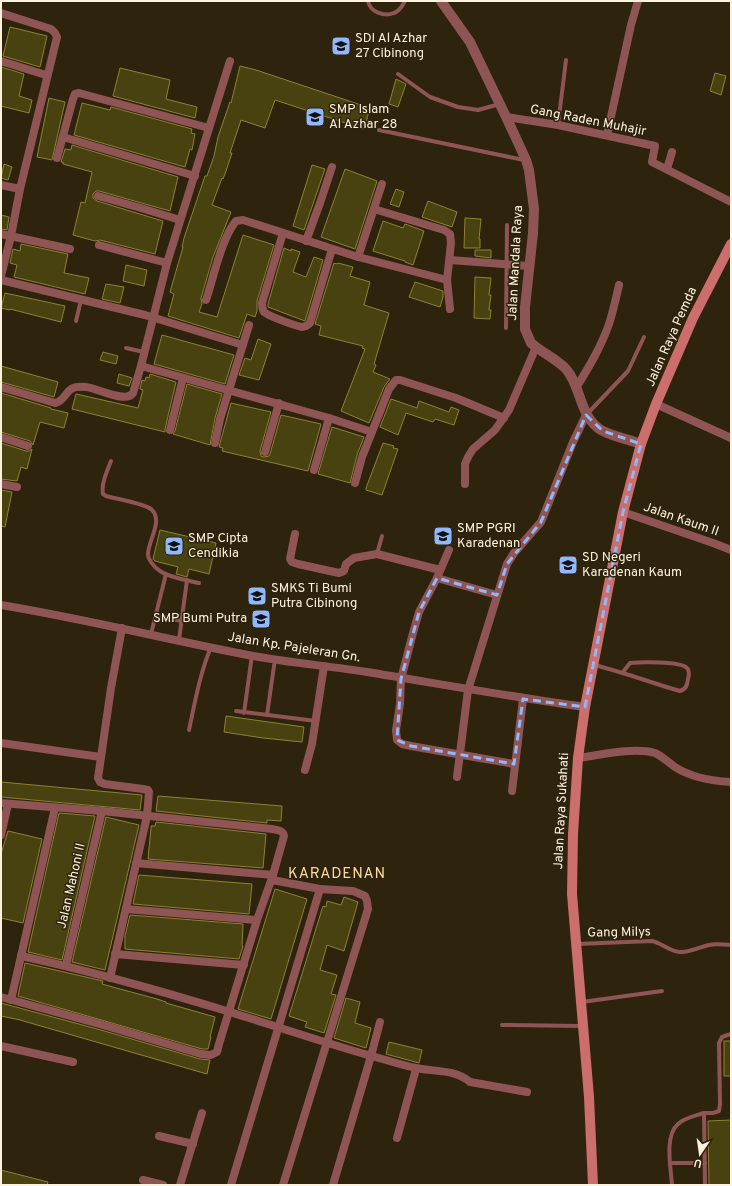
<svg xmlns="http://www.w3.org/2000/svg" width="732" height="1186" font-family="Overpass,sans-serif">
<rect width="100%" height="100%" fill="#2e230d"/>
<g fill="#484210" stroke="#8d8236">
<polygon points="10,27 47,36 40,67 3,56"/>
<polygon points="240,66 256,70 370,108 364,129 275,100 265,128 241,120 230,153 232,153 226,171 223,179 222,178 212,205 231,212 213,257 201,298 202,304 199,312 217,317 243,235 274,245 257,301 257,311 255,317 247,314 239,338 168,316 174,294 170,292 183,247 182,247 184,238 205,176 207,176 214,156 218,137 230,102 231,103"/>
<polygon points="1,67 24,74 19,96 32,100 29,113 1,106"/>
<polygon points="120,68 170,80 166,99 197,107 195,118 113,96"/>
<polygon points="715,73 726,76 721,95 710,91"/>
<polygon points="396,79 406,84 398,107 389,104"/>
<polygon points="49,98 65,102 52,160 37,157"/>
<polygon points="82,103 110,110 111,107 192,129 191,133 195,134 192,150 190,149 185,167 74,135"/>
<polygon points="72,145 178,177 170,211 99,191 96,191 93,194 93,198 97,201 163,221 155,254 100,240 95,241 73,235 81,202 85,203 92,172 63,164 63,162 61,162 65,149 71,150"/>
<polygon points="4,164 12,167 8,180 1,178"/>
<polygon points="312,165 325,169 304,230 293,226"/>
<polygon points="345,169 377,181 355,249 321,237"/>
<polygon points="396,189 404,192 399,207 390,204"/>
<polygon points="428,201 457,212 452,227 422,217"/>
<polygon points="1,215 9,217 7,230 1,229"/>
<polygon points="465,218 481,219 479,239 480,239 480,248 464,248"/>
<polygon points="383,221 403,228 405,224 424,231 413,265 405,262 405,261 373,251"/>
<polygon points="21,244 68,254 64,273 89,278 85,294 14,277 17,265 10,263 13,249 20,251"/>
<polygon points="284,248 291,251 291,249 300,252 293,272 306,277 314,257 323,260 305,321 268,307 268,304"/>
<polygon points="475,250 491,250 491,258 475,256"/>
<polygon points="334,263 337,264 338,263 353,267 350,276 370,282 364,305 389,313 374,364 376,365 373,372 390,379 384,387 369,423 341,411 365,349 362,348 363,346 319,335 321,326 315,324"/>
<polygon points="126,265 147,270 144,286 123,281"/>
<polygon points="475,277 491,278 489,295 491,295 489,310 491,310 490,319 474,318"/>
<polygon points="415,282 443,291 443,297 440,307 409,297"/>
<polygon points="106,284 124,287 120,303 102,299"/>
<polygon points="5,293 65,306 61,322 10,309 10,310 1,308"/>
<polygon points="162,335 234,355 225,384 154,364"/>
<polygon points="258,339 271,344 259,380 239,375 245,358 251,360"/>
<polygon points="103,352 118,356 116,364 100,360"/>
<polygon points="1,366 58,382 54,397 1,382"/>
<polygon points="119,374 132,378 129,386 117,383"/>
<polygon points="150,374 176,382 165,429 165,432 72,409 76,394 138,408 143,390 140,389 142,380 145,381 146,377 149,378"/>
<polygon points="187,384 222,394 215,418 210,445 173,434 175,431"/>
<polygon points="1,393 51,408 51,409 68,413 64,428 40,422 33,445 30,441 1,432"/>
<polygon points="391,399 417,408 419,401 449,412 451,407 459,410 454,425 435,419 433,422 406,413 398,435 380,427"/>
<polygon points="231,403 271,412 260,451 261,456 264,457 269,456 270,454 281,415 321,424 308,471 222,451 223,448 219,447"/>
<polygon points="332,427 364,437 357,455 350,483 318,474"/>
<polygon points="1,443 26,451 29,451 32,449 27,469 21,467 17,481 1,479"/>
<polygon points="383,443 394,446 393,448 398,449 382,495 366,490 366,488"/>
<polygon points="1,490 12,492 5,527 1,526"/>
<polygon points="160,530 216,543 209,574 189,569 187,577 180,575 176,574 178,567 155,561 153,559"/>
<polygon points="226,716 304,727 302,742 263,738 224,732"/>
<polygon points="1,782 142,795 140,810 1,797"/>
<polygon points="158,796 282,806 281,821 267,820 267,823 156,811"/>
<polygon points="59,813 95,816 62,960 28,952"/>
<polygon points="106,817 139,825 105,970 72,962"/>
<polygon points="156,822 266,834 263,868 148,859 151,828 151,826 155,826"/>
<polygon points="8,831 42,839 23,923 1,918 1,854"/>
<polygon points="139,875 252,884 249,914 133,904"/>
<polygon points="275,889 307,899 271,1019 238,1009"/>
<polygon points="344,897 358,902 344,951 327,945 320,970 337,975 331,994 336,995 324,1033 305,1027 307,1022 289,1016 323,906 326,907 327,901 341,905"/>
<polygon points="130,915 243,924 242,946 243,946 239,959 125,949 125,936"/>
<polygon points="25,963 103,981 102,984 109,986 157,999 166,1002 166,1003 215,1017 210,1037 211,1037 208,1049 202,1049 18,996"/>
<polygon points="346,998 360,1002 355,1023 371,1028 366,1048 334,1038"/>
<polygon points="1,1003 101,1030 200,1059 210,1060 207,1074 20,1020 1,1016"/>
<rect x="724" y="1041" width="7" height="35"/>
<polygon points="389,1042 422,1050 419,1063 386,1054"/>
<polygon points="731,1120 731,1185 709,1185 708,1121"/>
<polygon points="1,1170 48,1182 47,1185 1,1185"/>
</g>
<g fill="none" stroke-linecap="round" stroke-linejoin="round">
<g stroke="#8f5554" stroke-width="4">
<path d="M368,1C370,12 384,17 394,13C400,11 402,6 405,1"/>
<polyline points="398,74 430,97 458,107 478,110 500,104"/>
<polyline points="558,125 566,60"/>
<polyline points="379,130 524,160"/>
<polyline points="76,321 81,300"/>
<polyline points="506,328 507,225"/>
<polyline points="126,348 144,352"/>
<polyline points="588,413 628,371 644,337"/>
<path d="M111,461C107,471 101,484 103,494L106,496C116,499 142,503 151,509C164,520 148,541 148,554C148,560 155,568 160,571C170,578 187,580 199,583"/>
<polyline points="377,554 382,536"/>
<polyline points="156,615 181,621"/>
<polyline points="151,634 166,574"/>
<polyline points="179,640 187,580"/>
<path d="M594,665C624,672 651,683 680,691C686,689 687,686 688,679C689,675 690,671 687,668C680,661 640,662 630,663L623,672"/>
<polyline points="236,711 316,721"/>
<polyline points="244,713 252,655"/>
<polyline points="267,715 275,659"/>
<path d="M189,730C195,702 200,673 211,647"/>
<path d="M577,944L652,941C662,943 670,952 681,952C692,952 699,947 709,945C715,943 724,945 731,945"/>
<polyline points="582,1002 662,991"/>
<polyline points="502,1025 583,1026"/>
<polyline points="670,1163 705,1163"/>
<path d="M672,1185C671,1169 664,1136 678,1124C684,1118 695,1116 704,1113"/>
<polyline points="705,1185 704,1113 713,1113 719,1111 720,1104 719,1043 722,1037 731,1034"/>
</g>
<g stroke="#8f5554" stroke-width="8">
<polyline points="1,13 51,29 55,33 57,37 20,189 11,236 1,276"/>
<polyline points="1,61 46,75"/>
<polyline points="506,117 558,125 655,146 652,162 731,202"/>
<polyline points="607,135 631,25 638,1"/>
<polyline points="63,137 195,176"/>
<polyline points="57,158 73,99 75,94 79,93 209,128"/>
<polyline points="667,169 672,152"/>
<polyline points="1,185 20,189"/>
<polyline points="98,196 141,208 180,220"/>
<polyline points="374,209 444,230 450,234 451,243 447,280 450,309"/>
<path d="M283,233L262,303C262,307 262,309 264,312C268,316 296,326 302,327C306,327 308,325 310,323L332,249"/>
<polyline points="1,234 70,249"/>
<polyline points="306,241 320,203 332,167"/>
<polyline points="99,245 167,263"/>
<polyline points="358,257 382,184"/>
<polyline points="450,260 529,266"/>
<polyline points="1,280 145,315 243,345"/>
<path d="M206,300C213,279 222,237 236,221L243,220L358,257L447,280"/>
<polyline points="141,366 167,263 230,61"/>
<path d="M1,387L55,403C69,400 63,384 86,387C97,388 126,404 133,393L141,366L329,418L372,432"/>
<path d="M576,388C589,367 601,347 609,324C613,312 616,298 619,285"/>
<polyline points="656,404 731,438"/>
<polyline points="170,430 183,378"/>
<polyline points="1,437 28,446"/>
<polyline points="215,443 220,419 249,325"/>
<polyline points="265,452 279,403"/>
<polyline points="314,470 329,418"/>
<polyline points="355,483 362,457 389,389 396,380 400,380 456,398 504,418"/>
<polyline points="1,484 17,487"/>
<polyline points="465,484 465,464 468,457 473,449 495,430 509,410 536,347"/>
<polyline points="623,512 713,543 731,550"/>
<polyline points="295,534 290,559 292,562 298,564 339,573 344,571 346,564 354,558 377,554 440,570"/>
<polyline points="449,550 437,578 419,612 413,633 401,679 400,704 396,730 397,740 402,744 411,746 514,764"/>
<polyline points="437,578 497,595"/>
<path d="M1,605C86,619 169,640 253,656C291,663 329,666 367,672C440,684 512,697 585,707"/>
<polyline points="1,743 101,757"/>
<path d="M578,758C600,755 634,747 655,753C662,756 669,763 675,767C692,778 711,781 731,782"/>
<polyline points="305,770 312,744 324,666"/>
<polyline points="457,777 468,690 507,564 514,553 541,522 573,442 586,415"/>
<polyline points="512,791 523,699"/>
<path d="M1,803L102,811L272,829C277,830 283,830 284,836L273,875L257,920L219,1044L217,1052L211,1055L201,1054L103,1025L1,997"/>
<polyline points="1,835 8,804"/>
<polyline points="136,863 273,875"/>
<polyline points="126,909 257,920"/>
<polyline points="115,954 244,965"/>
<path d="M21,956C92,971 161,991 230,1012C282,1028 334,1046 386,1060C396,1063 406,1066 416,1068C434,1072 456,1069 470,1082L527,1092"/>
<polyline points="66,965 102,811"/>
<polyline points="110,978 147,816 149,792 148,790 143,789 105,784 100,782 98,778 111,688 122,628"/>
<polyline points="11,1000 55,808"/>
<polyline points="1,1046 73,1062"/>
<polyline points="159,1136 193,1144"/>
<polyline points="397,1138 416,1069"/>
<polyline points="143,1180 163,1185"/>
<polyline points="180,1185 202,1113"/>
<polyline points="231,1185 320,889 272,880"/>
<polyline points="283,1185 368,909 367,901 365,896 353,891 320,889"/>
<polyline points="333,1185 371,1056 380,1022"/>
</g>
<path stroke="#8f5554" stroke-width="10" d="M441,1L470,42L509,123L526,160L529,170L534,209L533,233L525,307V329L531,343L536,347C544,353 560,362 566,369C581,386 579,413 598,428C608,436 629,439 641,444"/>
<polyline stroke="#cb6e6d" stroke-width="10" points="593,1185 589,1097 572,894 573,834 578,758 585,707 623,512 641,444 656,404 693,318 731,244"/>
</g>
<path fill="none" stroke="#91b8fd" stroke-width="3" stroke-dasharray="8 5" stroke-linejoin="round" d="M586,415L603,431L641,444L623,512L585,707L523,699L514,764L411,746L397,740L401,679L419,612L437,578L497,595L507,564L541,522Z"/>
<defs>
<symbol id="school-square" viewBox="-11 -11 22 22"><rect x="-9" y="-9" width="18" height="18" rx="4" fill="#91b8fd" stroke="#2e230d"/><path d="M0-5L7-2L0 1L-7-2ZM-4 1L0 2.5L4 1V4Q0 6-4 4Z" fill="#111"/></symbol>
</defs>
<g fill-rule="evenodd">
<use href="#school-square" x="330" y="35" width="22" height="22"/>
<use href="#school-square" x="304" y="106" width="22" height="22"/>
<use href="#school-square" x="432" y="525" width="22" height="22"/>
<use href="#school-square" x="163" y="535" width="22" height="22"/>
<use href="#school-square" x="557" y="554" width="22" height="22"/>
<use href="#school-square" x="246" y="585" width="22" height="22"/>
<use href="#school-square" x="250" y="608" width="22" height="22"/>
</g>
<g text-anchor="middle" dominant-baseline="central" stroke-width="3" stroke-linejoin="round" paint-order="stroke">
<g font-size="13" fill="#fdf2de" stroke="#2e230d" text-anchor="start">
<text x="355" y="39">SDI Al Azhar<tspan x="355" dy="15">27 Cibinong</tspan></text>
<text x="329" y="110">SMP Islam<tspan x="329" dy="15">Al Azhar 28</tspan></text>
<text x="457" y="529">SMP PGRI<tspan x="457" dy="15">Karadenan</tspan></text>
<text x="188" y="539">SMP Cipta<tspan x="188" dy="15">Cendikia</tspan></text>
<text x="582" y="558">SD Negeri<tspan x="582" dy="15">Karadenan Kaum</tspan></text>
<text x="271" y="589">SMKS Ti Bumi<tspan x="271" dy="15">Putra Cibinong</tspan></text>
<text x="247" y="619" text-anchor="end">SMP Bumi Putra</text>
</g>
<g font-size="13" fill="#fdf2de" stroke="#2e230d">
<text transform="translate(588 121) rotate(11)">Gang Raden Muhajir</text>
<text transform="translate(516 263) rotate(-87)">Jalan Mandala Raya</text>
<text transform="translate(672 337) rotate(-66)">Jalan Raya Pemda</text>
<text transform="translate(681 520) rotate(19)">Jalan Kaum II</text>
<text transform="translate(294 648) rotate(9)">Jalan Kp. Pajeleran Gn.</text>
<text transform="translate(562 811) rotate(-87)">Jalan Raya Sukahati</text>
<text transform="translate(72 886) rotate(-77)">Jalan Mahoni II</text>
<text transform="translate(619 933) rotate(-1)">Gang Milys</text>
</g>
<g font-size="15" letter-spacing="1" fill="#f9daa3" stroke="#2e230d">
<text x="337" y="874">KARADENAN</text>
</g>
</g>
<rect width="732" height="1186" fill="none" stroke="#fdf2de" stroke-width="4"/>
<g transform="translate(700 1154) rotate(193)" stroke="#2e230d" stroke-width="3" paint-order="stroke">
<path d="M0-3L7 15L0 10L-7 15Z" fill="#fdf2de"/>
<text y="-6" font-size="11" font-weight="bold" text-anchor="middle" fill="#fdf2de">U</text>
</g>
</svg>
